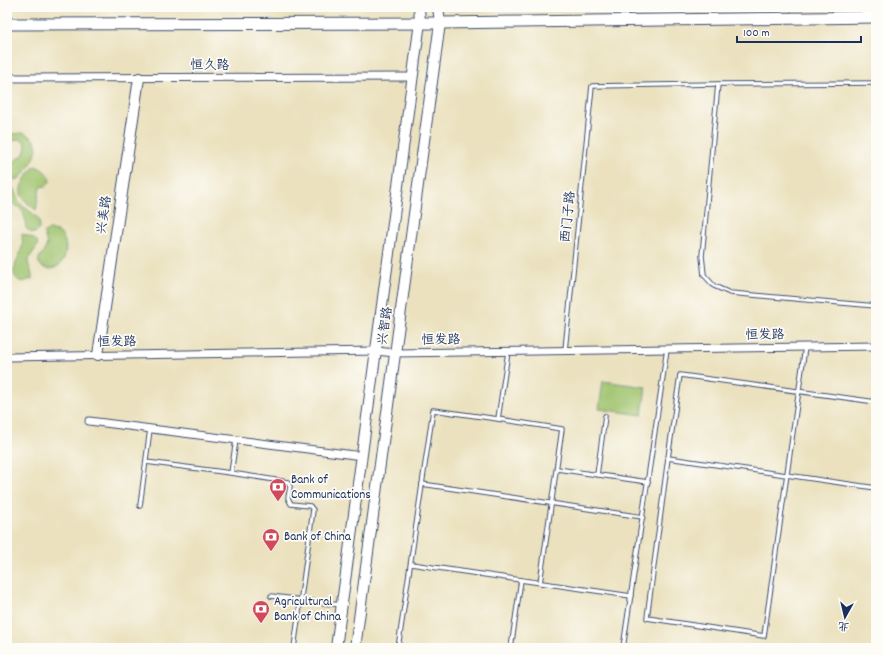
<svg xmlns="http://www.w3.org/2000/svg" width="883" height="655" font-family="Dekko,'LXGW WenKai TC',sans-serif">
<rect width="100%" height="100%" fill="#fdfcf7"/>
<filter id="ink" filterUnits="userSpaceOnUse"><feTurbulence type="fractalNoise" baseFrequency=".025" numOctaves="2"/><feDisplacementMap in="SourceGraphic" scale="8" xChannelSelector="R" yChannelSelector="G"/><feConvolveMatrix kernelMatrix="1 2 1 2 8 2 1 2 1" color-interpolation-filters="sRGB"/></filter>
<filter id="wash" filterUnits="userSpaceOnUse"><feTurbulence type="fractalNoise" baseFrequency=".012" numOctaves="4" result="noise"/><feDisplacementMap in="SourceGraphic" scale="16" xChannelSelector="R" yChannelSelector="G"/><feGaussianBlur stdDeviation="0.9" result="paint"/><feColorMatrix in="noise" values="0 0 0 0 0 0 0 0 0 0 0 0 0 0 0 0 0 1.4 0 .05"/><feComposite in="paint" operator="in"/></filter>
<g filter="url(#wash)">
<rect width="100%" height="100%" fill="#ebe1be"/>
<g fill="#9ec26c" stroke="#5c7865">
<path d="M23,133C43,141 38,154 28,168C24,173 21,179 15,180C10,177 8,171 9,165L24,154L26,147L24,141L19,139L9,142L7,141V134Z"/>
<path d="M35,166C43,169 49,173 50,182L46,186L40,187L36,210C24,200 15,195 25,179C28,174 31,170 35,166Z"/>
<path d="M11,188H13C17,192 16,199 21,204C26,210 37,214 39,221C41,225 39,233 33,233C30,233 28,230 26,228C25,224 26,219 24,215C22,207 13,205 7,200L8,191Z"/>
<path d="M48,230C51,230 55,230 57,231C72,240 67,269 49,269C45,269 41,267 39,263C37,257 43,254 45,249C49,243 44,238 44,232Z"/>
<path d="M22,234C47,242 36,246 28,260C28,267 33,272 32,279L22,282C5,276 20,258 22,247C23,243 22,239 22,234Z"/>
<polygon points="603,381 646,387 642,415 599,409"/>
</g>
</g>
<g filter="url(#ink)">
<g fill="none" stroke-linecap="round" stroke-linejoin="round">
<defs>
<g id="lane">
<polyline points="718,84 702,256 704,275 714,286 730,293 876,306"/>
<polyline points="805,347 764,636 647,618 668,458 876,488"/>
<polyline points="565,350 592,86 718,84 876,83"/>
<polyline points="498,419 562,429 540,583"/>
<polyline points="236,440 231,473 288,482 290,487 288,498 291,504 310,506 313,510 294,648"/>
<polyline points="668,458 680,375 876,402"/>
<polyline points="146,462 231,473"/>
<polyline points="557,469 648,482"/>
<polyline points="597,475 605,416"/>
<polyline points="422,484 643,517"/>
<polyline points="140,506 150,429"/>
<polyline points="411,564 631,596"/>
<polyline points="271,596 341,605"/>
<polyline points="398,648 433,410 498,419 508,352"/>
<polyline points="511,648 521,580"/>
<polyline points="623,648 667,349"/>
</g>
<g id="street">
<polyline points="7,78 413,77"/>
<polyline points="7,357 376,351 395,353 876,346"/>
<polyline points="89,421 362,456"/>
</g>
<g id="secondary">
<polyline points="98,355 139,78"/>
<polyline points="336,648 420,22 419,7"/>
<polyline points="355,648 440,23 438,7"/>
</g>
<polyline id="primary" points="7,24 440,23 876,17"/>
</defs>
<use href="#lane" stroke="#3a4a6c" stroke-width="5.5"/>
<use href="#street" stroke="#3a4a6c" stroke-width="9"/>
<use href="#secondary" stroke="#3a4a6c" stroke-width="12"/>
<use href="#primary" stroke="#3a4a6c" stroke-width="13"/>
<use href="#lane" stroke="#fff" stroke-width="3.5"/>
<use href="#street" stroke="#fff" stroke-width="7"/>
<use href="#secondary" stroke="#fff" stroke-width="10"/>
<use href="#primary" stroke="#fff" stroke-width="11"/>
</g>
</g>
<defs>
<symbol id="bank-pin" viewBox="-11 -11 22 30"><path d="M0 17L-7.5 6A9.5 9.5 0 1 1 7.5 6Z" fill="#d1495b" stroke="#fdfcf7"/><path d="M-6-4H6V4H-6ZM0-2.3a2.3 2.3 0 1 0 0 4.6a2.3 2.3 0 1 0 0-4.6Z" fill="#fff"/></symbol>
</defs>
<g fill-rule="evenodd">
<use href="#bank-pin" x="268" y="477" width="20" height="27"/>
<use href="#bank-pin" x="261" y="527" width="20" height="27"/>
<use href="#bank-pin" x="251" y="599" width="20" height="27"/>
</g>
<g text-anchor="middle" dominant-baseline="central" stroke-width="3.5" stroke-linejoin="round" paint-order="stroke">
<g font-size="13" fill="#1b2f5e" stroke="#fdfcf7">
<text x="210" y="66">恒久路</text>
<text transform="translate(105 215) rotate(-82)">兴美路</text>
<text transform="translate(569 217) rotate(-84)">西门子路</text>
<text transform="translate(386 326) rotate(-82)">兴智路</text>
<text transform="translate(765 336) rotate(-1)">恒发路</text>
<text transform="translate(441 341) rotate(-1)">恒发路</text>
<text transform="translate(117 343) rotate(-1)">恒发路</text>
</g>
<g font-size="13" fill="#1b2f5e" stroke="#fdfcf7" text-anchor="start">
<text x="291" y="480">Bank of<tspan x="291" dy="15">Communications</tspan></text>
<text x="284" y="537">Bank of China</text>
<text x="274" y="602">Agricultural<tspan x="274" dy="15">Bank of China</tspan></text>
</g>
</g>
<rect width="883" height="655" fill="none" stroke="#fdfcf7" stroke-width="24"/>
<g transform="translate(845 617) rotate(188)" stroke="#fdfcf7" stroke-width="3" paint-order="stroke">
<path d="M0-3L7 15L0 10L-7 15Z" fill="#1b2f5e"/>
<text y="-6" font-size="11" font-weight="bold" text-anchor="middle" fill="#1b2f5e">北</text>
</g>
<path d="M737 36v6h124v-6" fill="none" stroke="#1b2f5e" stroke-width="2"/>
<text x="743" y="36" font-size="12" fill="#1b2f5e" stroke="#fdfcf7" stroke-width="3" paint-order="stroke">100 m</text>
</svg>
